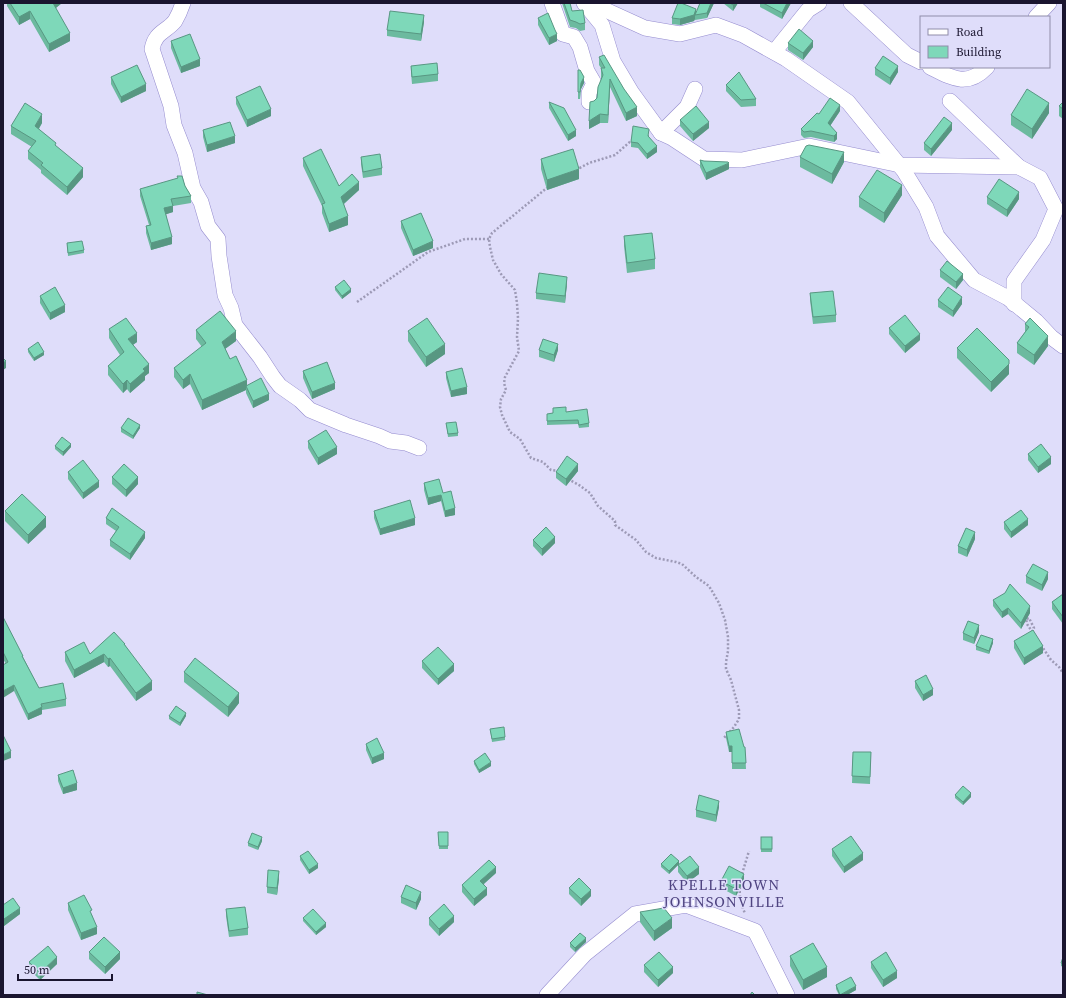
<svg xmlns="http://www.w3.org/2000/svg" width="1066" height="998" font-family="'Source Serif 4',serif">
<rect width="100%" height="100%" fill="#dfddfa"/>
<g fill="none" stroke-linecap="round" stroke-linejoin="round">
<defs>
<g id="minor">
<path d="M183,3C181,9 178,16 175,21C166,32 155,32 152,49L171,106L174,125L185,153L193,188L201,202L208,226L218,239L219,256L225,295L231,308L235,325L260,357L273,377L280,386L300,400L310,410L346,425L379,436L390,441L406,443L419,448"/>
<polyline points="552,3 563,34 574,37 580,47 587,71 594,83 589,93 589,102"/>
<polyline points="584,3 602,25 613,61 632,93 661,133 672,138 704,159 742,160 809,146 900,165 1019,167 1040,178 1056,209 1043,240 1014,281 1014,304"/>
<polyline points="590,3 645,28 680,34 716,25 743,35 786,59 848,102 904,171 926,207 937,236 974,280 1008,298 1036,321 1051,337 1063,346"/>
<polyline points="851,3 907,55 921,62"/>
<polyline points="1036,17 1049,3"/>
<polyline points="774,52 808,10 819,3"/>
<path d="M930,67C952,78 967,88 987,67"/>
<polyline points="950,101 1019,167"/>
<polyline points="661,133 687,107 695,89"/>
<polyline points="547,995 585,954 635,914 686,905 755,931 787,995"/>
</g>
</defs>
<use href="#minor" stroke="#958ccf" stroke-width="16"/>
<g stroke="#9d9ab6" stroke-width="2.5" stroke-dasharray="2 2" stroke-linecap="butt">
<polyline points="576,170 589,163 615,155 632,140"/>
<polyline points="548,187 492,233 489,239 490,247 493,260 501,274 515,290 517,303 518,318 517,337 519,351 505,377 504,383 506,390 501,399 500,407 502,415 510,432 520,439 531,458 543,462 551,470 558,471"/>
<polyline points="357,302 428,252 465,239 489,239"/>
<polyline points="568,479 579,485 590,493 598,506 615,521 615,525 636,540 646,552 656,558 676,562 682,564 696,577 709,586 719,603 725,620 728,637 728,651 726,662 726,669 731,680 739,710 739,719 734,727 723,739"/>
<polyline points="1032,632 1034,628 1029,618 1026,619 1027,624 1033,633"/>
<polyline points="1041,645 1051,660 1059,667 1063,673"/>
<polyline points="742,874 749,851"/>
<path d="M740,887C739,896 741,905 745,913"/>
</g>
<use href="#minor" stroke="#fff" stroke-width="15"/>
</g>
<g fill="#6cba9f">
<polygon points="7,3 62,3 56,8 70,41 49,52 30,19 19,25 7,6"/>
<polygon points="562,3 570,3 572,11 585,23 585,30 580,31 576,28 570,27"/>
<polygon points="714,3 707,18 695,20 695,19 694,21 680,25 672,24 672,18 696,12"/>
<polygon points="723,3 738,3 733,11"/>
<polygon points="760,3 791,3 782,19 760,7"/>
<polygon points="538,18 557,41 549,45 538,25"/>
<polygon points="424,22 421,41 387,36 387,30"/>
<polygon points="171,41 200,66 181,73 171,48"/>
<polygon points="788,43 813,47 803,60 788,50"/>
<polygon points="599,57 637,116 626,121 610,87 608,123 600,123 589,129 601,79 601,68 599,65"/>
<polygon points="411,66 438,74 438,81 412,84 411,73"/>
<polygon points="875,68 898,72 890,85 875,75"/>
<polygon points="578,70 584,83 581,89 580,99 578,99"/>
<polygon points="111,77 146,91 121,103 111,84"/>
<polygon points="726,85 756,99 756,106 741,107 726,91"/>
<polygon points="236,97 271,116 247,127 236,104"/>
<polygon points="549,102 576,136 568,141 549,108"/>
<polygon points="1063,102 1063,119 1059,116 1059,106"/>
<polygon points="840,111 830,126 837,139 834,142 811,137 804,138 801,135 801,129"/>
<polygon points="1049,113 1032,139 1011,125 1011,115"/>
<polygon points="680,120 709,128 693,141 680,126"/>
<polygon points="42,123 39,129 56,146 83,177 67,195 41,173 41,170 28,159 28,151 32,147 11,134 11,126"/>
<polygon points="203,130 235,143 207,152 203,137"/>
<polygon points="952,130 931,156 924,150 924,143"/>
<polygon points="649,135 649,137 657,152 647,159 638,148 631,147 631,142"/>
<polygon points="361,157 382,168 382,175 363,178 361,164"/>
<polygon points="800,157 844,162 832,184 800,167"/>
<polygon points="303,158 339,186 359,190 344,204 348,225 329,232 322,213 322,206 303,166"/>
<polygon points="541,159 579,179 547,190 541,169"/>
<polygon points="700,160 729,169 706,180 700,167"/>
<polygon points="185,186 191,196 191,203 173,206 173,212 166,214 172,244 151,250 146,233 146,226 149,225 140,196 140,189"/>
<polygon points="902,195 884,223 859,207 859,197"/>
<polygon points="987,197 1019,199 1007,217 987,204"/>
<polygon points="401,221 433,248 413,256 401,228"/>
<polygon points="624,236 655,259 655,269 627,273 624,246"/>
<polygon points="67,243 84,250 84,253 68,256"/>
<polygon points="940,270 963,280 956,289 940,277"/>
<polygon points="567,283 565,303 536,299 536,293"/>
<polygon points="335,287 351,292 342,299 335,290"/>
<polygon points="810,293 836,315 836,322 813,324 810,300"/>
<polygon points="40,296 65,312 50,320 40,303"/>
<polygon points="938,300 962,304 953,317 938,307"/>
<polygon points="1030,318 1048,346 1034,365 1017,353 1017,343 1025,332 1025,324"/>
<polygon points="889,328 920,340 905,353 889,334"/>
<polygon points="109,329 137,342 133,345 149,373 145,376 145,380 130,393 127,389 123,393 108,375 108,366 120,355 109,338"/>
<polygon points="196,330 236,341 225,349 230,359 247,385 269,400 253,408 246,393 246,390 202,410 190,384 183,389 174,377 174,368 202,347 196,339"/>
<polygon points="408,331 445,354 426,367 408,341"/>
<polygon points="957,348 1009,374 991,392 957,358"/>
<polygon points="28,349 44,355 34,361 28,352"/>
<polygon points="539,350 558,350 554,362 539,357"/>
<polygon points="303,371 335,389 312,399 303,378"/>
<polygon points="446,372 467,394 451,397 446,378"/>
<polygon points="566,412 589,423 589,427 579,428 578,424 547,425 547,414"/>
<polygon points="446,423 458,433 458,436 448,437"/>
<polygon points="121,428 140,428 133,439 121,432"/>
<polygon points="308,441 337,454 318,465 308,448"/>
<polygon points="55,446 71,447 63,456 55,449"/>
<polygon points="1028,454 1051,464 1038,473 1028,460"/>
<polygon points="578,471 566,486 556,478 556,472"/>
<polygon points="68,472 99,487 83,499 68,479"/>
<polygon points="112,477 138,484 126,497 112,484"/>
<polygon points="424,483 443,493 455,515 445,517 441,501 428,505 424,490"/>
<polygon points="5,511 46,527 28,544 5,521"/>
<polygon points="374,511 415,525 380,535 374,518"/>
<polygon points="106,518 145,538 130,560 110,546 110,540 116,531 106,524"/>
<polygon points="1004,522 1028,525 1011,538 1004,529"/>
<polygon points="975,539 967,557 958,553 958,546"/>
<polygon points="533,540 555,543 542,556 533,546"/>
<polygon points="1026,576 1048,579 1042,591 1026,583"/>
<polygon points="1063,594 1063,624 1052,609 1052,602"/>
<polygon points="993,600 1030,613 1021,629 1008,614 1002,618 993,606"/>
<polygon points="3,617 23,657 39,688 66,699 66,706 42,710 42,714 28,720 14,691 6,664 3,659"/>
<polygon points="979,632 974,644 963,640 963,633"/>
<polygon points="1014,641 1043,653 1024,665 1014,648"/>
<polygon points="993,643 989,654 976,650 976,646"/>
<polygon points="125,645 152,690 136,701 110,666 108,667 104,662 74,678 65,661 65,652 90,654"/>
<polygon points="422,661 454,671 438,685 422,668"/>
<polygon points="184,672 239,703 228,717 184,682"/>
<polygon points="915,681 933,695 923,701 915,688"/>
<polygon points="169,716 186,716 180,726 169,719"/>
<polygon points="490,729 505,737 505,740 492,742"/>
<polygon points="726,732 744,747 745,747 746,769 732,769 732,752 729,752 726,738"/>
<polygon points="366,744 384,759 372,764 366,750"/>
<polygon points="853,752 871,752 870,784 852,783"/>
<polygon points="474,761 491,766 479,773 474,764"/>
<polygon points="58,775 77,790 63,794 58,781"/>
<polygon points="955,795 971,797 963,805 955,798"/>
<polygon points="719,807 716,822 696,817 696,810"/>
<polygon points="438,832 448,846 448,849 439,849"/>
<rect x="761" y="837" width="11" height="15"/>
<polygon points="262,841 258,850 248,846 248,843"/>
<polygon points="832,849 863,860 844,873 832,856"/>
<polygon points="300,856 318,868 309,874 300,860"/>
<polygon points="661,864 679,864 669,874 661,867"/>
<polygon points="678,865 699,874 687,883 678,872"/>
<polygon points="496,873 484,884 487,895 474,906 462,892 462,885"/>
<polygon points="279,878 277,895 267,893 267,887"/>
<polygon points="744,880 736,896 721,888 721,881"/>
<polygon points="569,888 591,896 581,906 569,894"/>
<polygon points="401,897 421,899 416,910 401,903"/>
<polygon points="68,903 92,915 97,934 81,940 68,910"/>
<polygon points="3,905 20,914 4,926 3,925"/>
<polygon points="226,909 248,928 248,935 229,937 226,916"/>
<polygon points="640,912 672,928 654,941 640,922"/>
<polygon points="303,918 326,927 316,935 303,921"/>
<polygon points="429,918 454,922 439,936 429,925"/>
<polygon points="586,942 575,952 570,947 570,943"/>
<polygon points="89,952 120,959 105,974 89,959"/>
<polygon points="790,956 827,977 803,990 790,966"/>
<polygon points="1063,957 1063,967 1061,966 1061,963"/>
<polygon points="29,962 57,964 40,980 29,969"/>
<polygon points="871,962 897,978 883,987 871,968"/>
<polygon points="644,965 673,973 658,987 644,972"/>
<polygon points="836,985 856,990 847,995 839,995 836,989"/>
</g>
<g fill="#589782">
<polygon points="53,3 62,3 53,10"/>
<polygon points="711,3 714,3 707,18 707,13"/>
<polygon points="734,3 738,3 733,11 733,5"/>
<polygon points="787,3 791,3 782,19 782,13"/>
<polygon points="696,9 696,15 695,15 695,19 694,21 680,25 680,19"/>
<polygon points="30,11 30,19 19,25 19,17"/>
<polygon points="424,15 424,22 421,41 421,34"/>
<polygon points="70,33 70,41 49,52 49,44"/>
<polygon points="557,34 557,41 549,45 549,38"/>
<polygon points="813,41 813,47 803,60 803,53"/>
<polygon points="200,59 200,66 181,73 181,67"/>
<polygon points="898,66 898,72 890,85 890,78"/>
<polygon points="584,77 584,83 581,89 580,99 581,83"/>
<polygon points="610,79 610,87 608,123 608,115"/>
<polygon points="146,84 146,91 121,103 121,97"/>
<polygon points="1049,103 1049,113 1032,139 1032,129"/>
<polygon points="840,105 840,111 828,129 828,123"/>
<polygon points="637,107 637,116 626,121 626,113"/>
<polygon points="271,109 271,116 247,127 247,120"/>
<polygon points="42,114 42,123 35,134 35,126"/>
<polygon points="600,114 600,123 589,129 589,121"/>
<polygon points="709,122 709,128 693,141 693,134"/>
<polygon points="952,123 952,130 931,156 931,149"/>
<polygon points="576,130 576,136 568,141 568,135"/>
<polygon points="837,133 837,139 834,142 834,136"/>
<polygon points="235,136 235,143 207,152 207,145"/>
<polygon points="657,146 657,152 647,159 647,154"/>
<polygon points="844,152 844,162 832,184 832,174"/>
<polygon points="729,163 729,169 706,180 706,173"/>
<polygon points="83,168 83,177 67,195 67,187"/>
<polygon points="579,169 579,179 547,190 547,180"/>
<polygon points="359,182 359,190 341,206 341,197"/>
<polygon points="902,185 902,195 884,223 884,213"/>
<polygon points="1019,192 1019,199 1007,217 1007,210"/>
<polygon points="173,206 173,212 164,215 164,208"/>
<polygon points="348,216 348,225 329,232 329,224"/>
<polygon points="172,237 172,244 151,250 151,243"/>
<polygon points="433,241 433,248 413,256 413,250"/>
<polygon points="963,274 963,280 956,289 956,282"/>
<polygon points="567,277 567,283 565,303 565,296"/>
<polygon points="351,289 351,292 342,299 342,296"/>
<polygon points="962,297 962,304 953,317 953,311"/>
<polygon points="65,305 65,312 50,320 50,313"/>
<polygon points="236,331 236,341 222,351 222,342"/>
<polygon points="137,333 137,342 128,348 128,339"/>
<polygon points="920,334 920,340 905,353 905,346"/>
<polygon points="1048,336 1048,346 1034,365 1034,355"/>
<polygon points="445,344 445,354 426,367 426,357"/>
<polygon points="558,344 558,350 554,362 554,355"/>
<polygon points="44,352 44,355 34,361 34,358"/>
<polygon points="6,361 6,368 3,370 3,363"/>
<polygon points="149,364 149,373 145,376 145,380 130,393 130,384 143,369"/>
<polygon points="1009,364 1009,374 991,392 991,382"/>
<polygon points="190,374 190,384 183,389 183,380"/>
<polygon points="127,380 127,389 123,393 123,384"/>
<polygon points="247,380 247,388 246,386 246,390 202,410 202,400"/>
<polygon points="335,383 335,389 312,399 312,392"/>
<polygon points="467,387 467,394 451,397 451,391"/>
<polygon points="269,394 269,400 253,408 253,401"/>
<polygon points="140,425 140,428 133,439 133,436"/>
<polygon points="71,444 71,447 63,456 63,452"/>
<polygon points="337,447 337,454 318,465 318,458"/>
<polygon points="1051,457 1051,464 1038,473 1038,467"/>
<polygon points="578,464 578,471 566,486 566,479"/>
<polygon points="138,477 138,484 126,497 126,490"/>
<polygon points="99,481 99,487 83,499 83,493"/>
<polygon points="441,495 441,501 428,505 428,498"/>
<polygon points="455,508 455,515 445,517 445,511"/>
<polygon points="46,517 46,527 28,544 28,535"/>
<polygon points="415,518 415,525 380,535 380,529"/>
<polygon points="1028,519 1028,525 1011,538 1011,532"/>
<polygon points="145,532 145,538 130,560 130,554"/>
<polygon points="975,532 975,539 967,557 967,550"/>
<polygon points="555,537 555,543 542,556 542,549"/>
<polygon points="1048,572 1048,579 1042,591 1042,585"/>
<polygon points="1030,606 1030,613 1021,629 1021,623"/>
<polygon points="1008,608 1008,614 1002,618 1002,612"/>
<polygon points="979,625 979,632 974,644 974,638"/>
<polygon points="993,639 993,643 989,654 989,651"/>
<polygon points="1043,646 1043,653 1024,665 1024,658"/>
<polygon points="104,654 104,662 74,678 74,670"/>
<polygon points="110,658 110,666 108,667 108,659"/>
<polygon points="454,664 454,671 438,685 438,679"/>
<polygon points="152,681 152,690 136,701 136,693"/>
<polygon points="14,685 14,691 3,698 3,691"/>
<polygon points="933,689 933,695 923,701 923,695"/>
<polygon points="239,693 239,703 228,717 228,707"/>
<polygon points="42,707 42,714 28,720 28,714"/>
<polygon points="186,713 186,716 180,726 180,723"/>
<rect x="729" y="746" width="3" height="6"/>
<polygon points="11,751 11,758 3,761 3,755"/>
<polygon points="384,753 384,759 372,764 372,758"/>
<polygon points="491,762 491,766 479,773 479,770"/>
<polygon points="77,783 77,790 63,794 63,788"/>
<polygon points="971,793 971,797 963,805 963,802"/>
<polygon points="719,801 719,807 716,822 716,815"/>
<polygon points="262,837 262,841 258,850 258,847"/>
<polygon points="863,853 863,860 844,873 844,867"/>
<polygon points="679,861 679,864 669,874 669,871"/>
<polygon points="318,864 318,868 309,874 309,870"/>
<polygon points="496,867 496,873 480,887 480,881"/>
<polygon points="699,867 699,874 687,883 687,876"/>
<polygon points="279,871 279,878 277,895 277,888"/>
<polygon points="744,874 744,880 736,896 736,889"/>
<polygon points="487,888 487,895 474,906 474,899"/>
<polygon points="591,890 591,896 581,906 581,899"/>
<polygon points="421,892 421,899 416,910 416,903"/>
<polygon points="20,908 20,914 4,926 4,919"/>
<polygon points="454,916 454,922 439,936 439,929"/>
<polygon points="672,918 672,928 654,941 654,931"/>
<polygon points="326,923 326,927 316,935 316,932"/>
<polygon points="97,927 97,934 81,940 81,933"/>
<polygon points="586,938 586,942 575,952 575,948"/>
<polygon points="120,952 120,959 105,974 105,967"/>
<polygon points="57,957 57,964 40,980 40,973"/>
<polygon points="673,967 673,973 658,987 658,980"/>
<polygon points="827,967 827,977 803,990 803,980"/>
<polygon points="897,971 897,978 883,987 883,980"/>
<polygon points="856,986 856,990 847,995 841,995"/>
</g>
<g fill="#7ed8b9" stroke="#589782">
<polygon points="10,3 53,3 70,33 49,44 30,11 19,17"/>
<polygon points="564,3 570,3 572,11 583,10 585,23 580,24 576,22 570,20"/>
<polygon points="678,3 681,3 696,9 694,15 680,19 672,18"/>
<polygon points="700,3 711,3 707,13 695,15"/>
<polygon points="730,3 734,3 733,5"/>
<polygon points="763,3 787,3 782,13"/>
<polygon points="390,11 424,15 421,34 387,30"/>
<polygon points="548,13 555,30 557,34 549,38 538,18"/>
<polygon points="799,29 813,41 803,53 788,43"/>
<polygon points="190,34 200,59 181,67 171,41"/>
<polygon points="604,55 624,89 637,107 626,113 610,79 608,115 600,114 589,121 590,102 594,101 597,98 598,87 603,75 601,68 605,68 599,57"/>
<polygon points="883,56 898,66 890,78 875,68"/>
<polygon points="437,63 438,74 412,77 411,66"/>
<polygon points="137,65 146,84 121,97 111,77"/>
<polygon points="578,70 580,70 584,77 581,83 580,92 578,92"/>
<polygon points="739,72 756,99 741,100 726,85"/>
<polygon points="260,86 271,109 247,120 236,97"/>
<polygon points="1027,89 1049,103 1032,129 1011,115"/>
<polygon points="830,98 840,105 828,123 837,133 834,136 811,131 804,132 801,129 817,113 819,114"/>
<polygon points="549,102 564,108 576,130 568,135"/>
<polygon points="1063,102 1063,109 1059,106"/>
<polygon points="25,103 42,114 35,126 56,143 55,145 83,168 67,187 41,165 43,163 28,151 36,141 11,126"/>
<polygon points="696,106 709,122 693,134 680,120"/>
<polygon points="944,117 952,123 931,149 924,143"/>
<polygon points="230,122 235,136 207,145 203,130"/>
<polygon points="633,126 649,129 648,136 657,146 647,154 638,143 631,142"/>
<polygon points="809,145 844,152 832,174 800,157 806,146"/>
<polygon points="321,149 339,186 352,174 359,182 341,197 348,216 329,224 322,204 325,203 303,158"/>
<polygon points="573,149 579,169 547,180 541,159"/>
<polygon points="380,154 382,168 363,172 361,157"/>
<polygon points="700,160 704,161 728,162 729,163 706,173"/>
<polygon points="877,170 902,185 884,213 859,197"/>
<polygon points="177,176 182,176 185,186 191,196 171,199 173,206 164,208 172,237 151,243 146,226 151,225 140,189 178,178"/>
<polygon points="999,179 1019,192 1007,210 987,197"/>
<polygon points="421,213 433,241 413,250 401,221"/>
<polygon points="652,233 655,259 627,263 624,236"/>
<polygon points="82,241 84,250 68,253 67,243"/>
<polygon points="947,261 963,274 956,282 940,270"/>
<polygon points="539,273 567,277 565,296 536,293"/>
<polygon points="344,280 351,289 342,296 335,287"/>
<polygon points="55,287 65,305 50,313 40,296"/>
<polygon points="948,287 962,297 953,311 938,300"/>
<polygon points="833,291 836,315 813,317 810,293"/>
<polygon points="220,311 236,331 222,342 230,359 236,356 247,380 202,400 190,374 183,380 174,368 206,343 196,330"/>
<polygon points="905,315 920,334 905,346 889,328"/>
<polygon points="126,318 137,333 128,339 149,364 143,369 145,371 130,384 127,380 123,384 108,366 124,352 109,329"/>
<polygon points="427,318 445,344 426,357 408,331"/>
<polygon points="1030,318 1048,336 1034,355 1017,343 1029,327 1025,324"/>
<polygon points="977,328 1009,360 1009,364 991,382 957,348"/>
<polygon points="543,339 558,344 554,355 539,350"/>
<polygon points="38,342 44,352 34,358 28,349"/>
<polygon points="3,358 6,361 3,363"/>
<polygon points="327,362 335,383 312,392 303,371"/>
<polygon points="462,368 467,387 451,391 446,372"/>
<polygon points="261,378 269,394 253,401 246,386"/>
<polygon points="566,407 566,412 587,409 589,423 579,425 578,420 547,421 547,414 553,413 553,408"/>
<polygon points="128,418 140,425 133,436 121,428"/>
<polygon points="456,422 458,433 448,434 446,423"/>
<polygon points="326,430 337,447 318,458 308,441"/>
<polygon points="62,437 71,444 63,452 55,446"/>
<polygon points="1041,444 1051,457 1038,467 1028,454"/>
<polygon points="567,456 578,464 566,479 556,472"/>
<polygon points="83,460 99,481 83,493 68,472"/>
<polygon points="124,464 138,477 126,490 112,477"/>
<polygon points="439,479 443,493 451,491 455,508 445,511 441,495 428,498 424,483"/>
<polygon points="22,494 46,517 28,535 5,511"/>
<polygon points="410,500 415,518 380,529 374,511"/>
<polygon points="112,508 145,532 130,554 110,540 119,527 106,518"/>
<polygon points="1021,510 1028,519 1011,532 1004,522"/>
<polygon points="546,527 555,537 542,549 533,540"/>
<polygon points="966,528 975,532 967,550 958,546"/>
<polygon points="1033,564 1048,572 1042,585 1026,576"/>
<polygon points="1010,584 1030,606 1021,623 1008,608 1002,612 993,600 1005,593"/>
<polygon points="1063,594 1063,617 1052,602"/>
<polygon points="3,617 23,656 22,656 39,688 63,683 66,699 41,704 42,707 28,714 14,685 3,691 3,665 8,662 3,652"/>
<polygon points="968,621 979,625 974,638 963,633"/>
<polygon points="1033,630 1043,646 1024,658 1014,641"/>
<polygon points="114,632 125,644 124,644 152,681 136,693 110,658 108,659 104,654 74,670 65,652 84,642 90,654"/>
<polygon points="981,635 993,639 989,651 976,646"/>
<polygon points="438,647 454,664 438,679 422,661"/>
<polygon points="195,658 239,693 228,707 184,672"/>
<polygon points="926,675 933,689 923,695 915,681"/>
<polygon points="176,706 186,713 180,723 169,716"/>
<polygon points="504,727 505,737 492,739 490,729"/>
<polygon points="739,729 744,747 745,747 746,763 732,763 732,746 729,746 726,732"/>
<polygon points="3,735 11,751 3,755"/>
<polygon points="377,738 384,753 372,758 366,744"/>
<polygon points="853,752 871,752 870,777 852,776"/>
<polygon points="485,753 491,762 479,770 474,761"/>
<polygon points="73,770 77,783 63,788 58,775"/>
<polygon points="963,786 971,793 963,802 955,795"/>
<polygon points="699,795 719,801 716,815 696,810"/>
<polygon points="438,832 448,832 448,846 439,846"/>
<polygon points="252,833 262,837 258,847 248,843"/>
<polygon points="851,836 863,853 844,867 832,849"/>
<rect x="761" y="837" width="11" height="12"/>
<polygon points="308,851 318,864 309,870 300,856"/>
<polygon points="671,854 679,861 669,871 661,864"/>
<polygon points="690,856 699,867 687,876 678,865"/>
<polygon points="489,860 496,867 480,881 487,888 474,899 462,885"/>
<polygon points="729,866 744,874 736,889 721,881"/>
<polygon points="268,870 279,871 277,888 267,887"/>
<polygon points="579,878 591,890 581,899 569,888"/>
<polygon points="406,885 421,892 416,903 401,897"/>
<polygon points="84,895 92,910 90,911 97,927 81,933 68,903"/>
<polygon points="13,898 20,908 4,919 3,918 3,905"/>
<polygon points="444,904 454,916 439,929 429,918"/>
<polygon points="245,907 248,928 229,931 226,909"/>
<polygon points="664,908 672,918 654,931 640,912"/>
<polygon points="313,909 326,923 316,932 303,918"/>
<polygon points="580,933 586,938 575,948 570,943"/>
<polygon points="104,937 120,952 105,967 89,952"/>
<polygon points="813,943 827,967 803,980 790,956"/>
<polygon points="48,946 57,957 40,973 29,962"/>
<polygon points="659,952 673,967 658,980 644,965"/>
<polygon points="886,952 897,971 883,980 871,962"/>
<polygon points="1063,957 1063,964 1061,963"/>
<polygon points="851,977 856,986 840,995 836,985"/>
<polygon points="197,992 208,995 197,995"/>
<polygon points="752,992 755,995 750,995"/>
</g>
<g text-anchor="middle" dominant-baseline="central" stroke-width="3" stroke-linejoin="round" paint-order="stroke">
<g font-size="15" letter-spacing="1" fill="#4f4481" stroke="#dfddfa">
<text x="724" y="884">KPELLE TOWN<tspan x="724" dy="17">JOHNSONVILLE</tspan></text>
</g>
</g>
<rect width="1066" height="998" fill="none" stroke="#1a152f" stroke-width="8"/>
<rect x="920" y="16" width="130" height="52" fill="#dfddfa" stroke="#908da9"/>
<rect x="928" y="29" width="20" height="6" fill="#ffffff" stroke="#908da9"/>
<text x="956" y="36" font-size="12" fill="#1a152f">Road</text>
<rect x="928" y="46" width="20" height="12" fill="#7ed8b9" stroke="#908da9"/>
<text x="956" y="56" font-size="12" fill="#1a152f">Building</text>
<path d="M18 974v6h94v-6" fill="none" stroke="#1a152f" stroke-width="2"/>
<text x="24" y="974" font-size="12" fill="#1a152f" stroke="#dfddfa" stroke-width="3" paint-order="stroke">50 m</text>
</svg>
